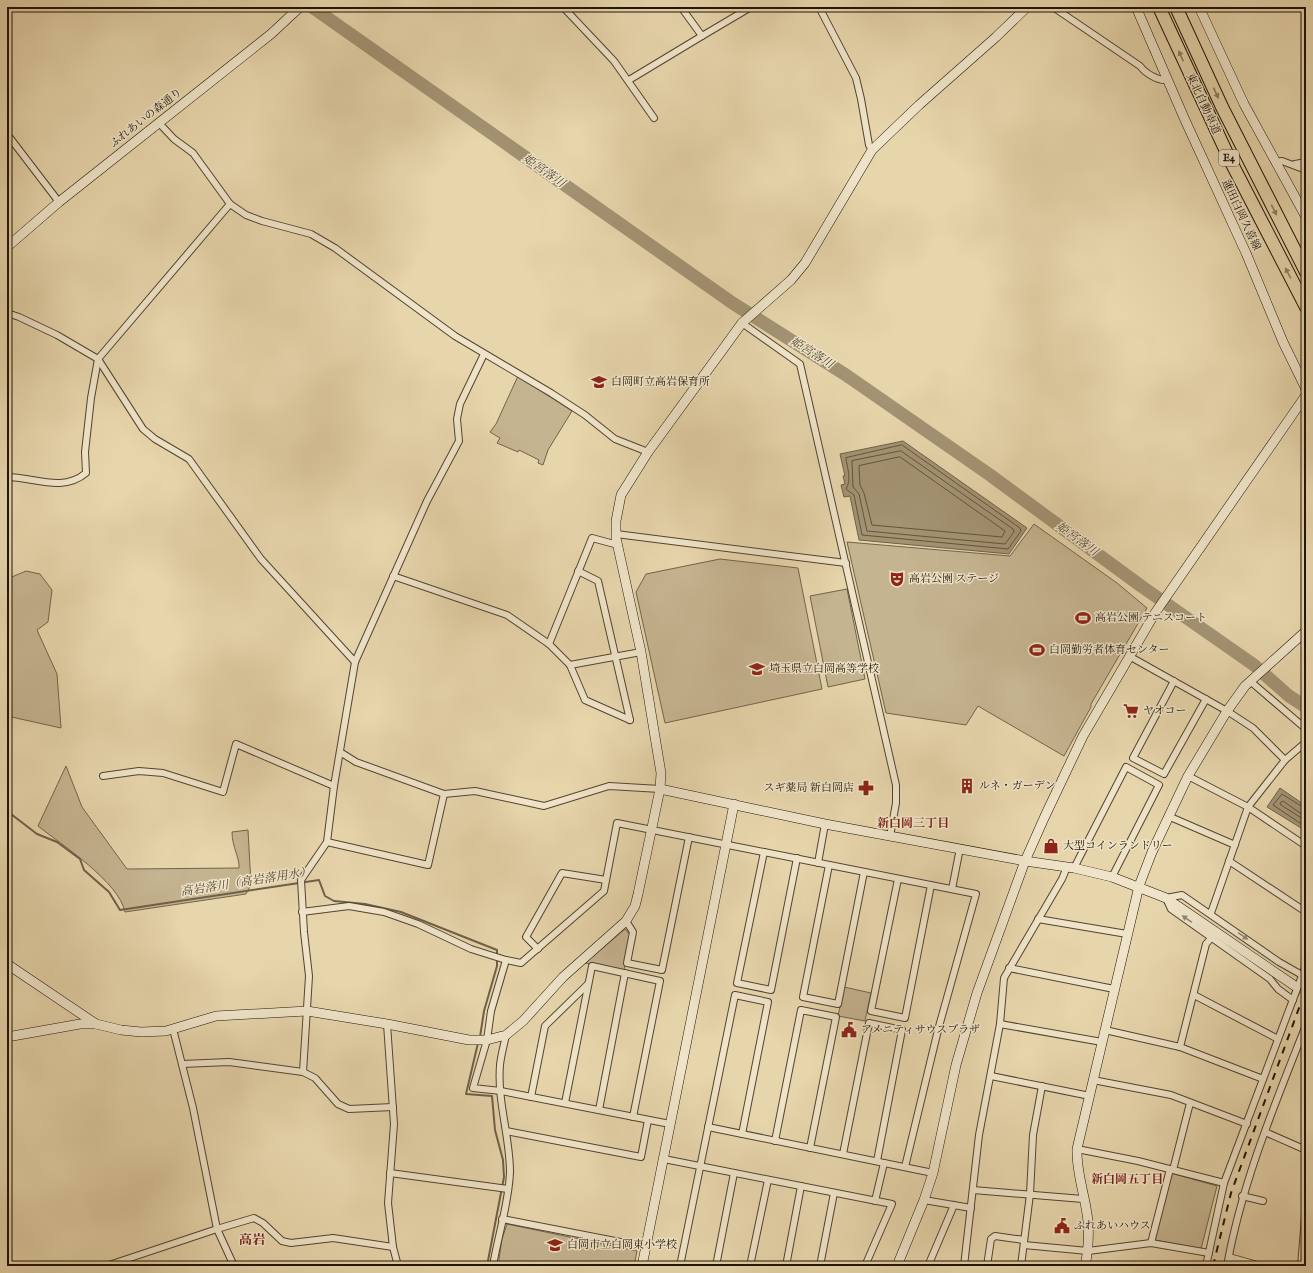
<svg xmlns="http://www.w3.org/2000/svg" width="1313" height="1273" font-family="'IM FELL English','Noto Serif JP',serif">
<rect width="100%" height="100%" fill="#e7d5ac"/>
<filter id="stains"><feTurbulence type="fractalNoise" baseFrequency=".005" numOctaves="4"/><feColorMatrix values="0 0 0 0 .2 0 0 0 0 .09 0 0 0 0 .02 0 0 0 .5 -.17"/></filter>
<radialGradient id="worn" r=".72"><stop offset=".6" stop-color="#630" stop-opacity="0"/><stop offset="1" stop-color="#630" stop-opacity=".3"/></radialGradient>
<g fill="#c5b490" stroke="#72644a">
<polygon points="518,376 572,411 548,450 543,465 538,463 539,460 519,450 518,452 497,443 500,438 490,432 496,424"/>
<polygon points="1034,524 1117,583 1147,608 1091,704 1091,707 1064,756 978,706 966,725 886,713 847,542 1010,556"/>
<polygon points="720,559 798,568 822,689 665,723 636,592 646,574"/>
<polygon points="26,571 40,574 52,590 48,622 37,630 57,674 61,728 7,716 7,579"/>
<polygon points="847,589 865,679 828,687 810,596"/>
<path d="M66,766L82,807L127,869L239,868C240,858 232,847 232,832L248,830L251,885L246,894L125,912C119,882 62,845 38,826Z"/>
<polygon points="625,929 630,935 624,970 585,963"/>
<polygon points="844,987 871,993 865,1021 838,1016"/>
<polygon points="1171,1173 1217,1186 1201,1249 1155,1240"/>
<polygon points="507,1224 637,1251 634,1266 498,1266 502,1239"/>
</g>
<g fill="#a39373" stroke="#6f6047">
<polygon points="903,441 1027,528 1009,554 859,540 850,496 844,497 841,485 845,484 843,476 845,476 840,454"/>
<polygon points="1280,788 1306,806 1306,831 1267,807"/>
</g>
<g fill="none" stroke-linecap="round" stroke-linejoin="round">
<g stroke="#62543c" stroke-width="1">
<path d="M902,445L1020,528L1021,531L1008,549L862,535L854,495L846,489C852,479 847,468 846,458Z"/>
<polygon points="901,451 1013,529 1014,532 1005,544 867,531 859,494 853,487 852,461"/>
<polygon points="900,457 1005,531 1002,537 872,525 864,493 860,485 859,466"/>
<polyline points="1306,809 1282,794 1273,805 1306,827"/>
<polyline points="1306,814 1300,813 1283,801 1280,803 1281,805 1306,821"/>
</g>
<g stroke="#6f6047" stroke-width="2">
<polyline points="7,811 37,834 57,842 80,859 84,870 109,892 120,910 319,880 325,896 334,901 365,904 401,912 497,950 497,966 484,1011 480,1037"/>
<polyline points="478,1043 466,1094 492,1096 495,1130 503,1160 504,1177 487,1266"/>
</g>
<polyline stroke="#a39373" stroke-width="13" points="312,7 731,302 846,375 990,475 1141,586 1254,665 1289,696 1306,707"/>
<polyline stroke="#bfae8b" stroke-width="9" stroke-dasharray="9 4.5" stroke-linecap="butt" points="1295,986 1306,995"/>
<defs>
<g id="street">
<polyline points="563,7 614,61 654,118"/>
<polyline points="681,7 702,36 751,7"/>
<polyline points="819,7 856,78 861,99 869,145 872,150"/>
<path d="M1053,7L1140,66C1145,73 1158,81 1167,80"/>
<polyline points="629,80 702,36"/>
<polyline points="159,123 174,139 193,153 230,204 246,215 262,221 311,234 335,248 455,336 551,393 585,415 615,439 648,452"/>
<polyline points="7,134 59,202"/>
<polyline points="1275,162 1282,161 1306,170"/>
<polyline points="1295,164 1306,162"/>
<polyline points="7,313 19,317 57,335 98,359 143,429 155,439 189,459 261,559 355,662"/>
<polyline points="742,323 800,364 896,785 896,803 890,836"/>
<path d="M7,477C34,477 62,493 86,473L85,452L91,398L98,359L230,204"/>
<polyline points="616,534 846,563"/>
<polyline points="578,571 598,581 630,720"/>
<polyline points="393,576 507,615 549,644 570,665 585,700 630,720"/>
<polyline points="549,644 592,538 618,545"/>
<polyline points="1129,656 1227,711 1253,728 1285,760 1248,807 1211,913"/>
<polyline points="570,665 641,652"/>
<polyline points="1174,681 1133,758 1164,774 1206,699"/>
<polyline points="1250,681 1306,729"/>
<polyline points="340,752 356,762 444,794 475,791 544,806 609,786 660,789"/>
<polyline points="1285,760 1306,742"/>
<polyline points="103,776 139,771 163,773 223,792 236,744 334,786"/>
<polyline points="1188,776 1248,807 1306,846"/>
<polyline points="1168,816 1235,845"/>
<polyline points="327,842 428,865 444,794"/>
<polyline points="764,852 737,983 771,990 797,858"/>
<polyline points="1229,861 1306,912"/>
<polyline points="818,863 825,824"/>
<polyline points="829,865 803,997 838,1004 864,872"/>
<polyline points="1074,868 1126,767 1159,785 1112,877"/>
<polyline points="898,879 871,1011 905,1018 931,885"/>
<polyline points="952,889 960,848"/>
<polyline points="302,912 349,906 384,912 418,924 471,949 506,960"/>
<polyline points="1038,919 1127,934"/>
<polyline points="626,921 633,932 627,963 662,970 689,837"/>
<polyline points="538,949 526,937 562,873 606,880"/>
<polyline points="1009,968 1114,989"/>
<polyline points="1194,995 1278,1039"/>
<polyline points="1293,1000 1278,989 1270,979 1171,909 1166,898 1182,895 1279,962 1302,975"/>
<polyline points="387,1024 394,1124 388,1203 393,1247 398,1266"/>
<polyline points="1000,1024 1102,1042"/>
<polyline points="173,1029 193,1108 217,1229 234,1266"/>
<polyline points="1105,1030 1180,1047 1263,1079"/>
<polyline points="1180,1047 1206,944 1212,937"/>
<polyline points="182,1064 229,1062 303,1072 315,1078 338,1104 349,1109 393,1107"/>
<polyline points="303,1072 309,976 304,932 301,880 327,842 334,786 355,662 427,501 459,441 457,419 460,404 484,354"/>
<polyline points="991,1076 1090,1096"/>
<polyline points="1093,1080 1171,1095 1247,1124"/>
<polyline points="531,1097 545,1026 588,984"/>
<polyline points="565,1103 592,966 660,981 633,1117"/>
<polyline points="599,1110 625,973"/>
<polyline points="670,1124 501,1091 473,1088 487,1040 491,1011 506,960 521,963 604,891 617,823 976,894 938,1030 905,1167"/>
<polyline points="708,1127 933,1173"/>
<polyline points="506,1131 641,1157 648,1120"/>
<polyline points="1265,1132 1306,1150"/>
<polyline points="775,1141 801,1010 836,1017 810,1148"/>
<polyline points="1077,1149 1138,1161 1224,1183"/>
<polyline points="843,1154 869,1023 902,1030 877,1161"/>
<polyline points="664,1159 892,1204 865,1266"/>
<polyline points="1173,1170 1190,1103"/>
<polyline points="390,1173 508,1189"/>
<polyline points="973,1190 1083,1199"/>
<polyline points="1242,1196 1263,1201"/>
<polyline points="924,1200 971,1208"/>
<polyline points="875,1201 884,1163"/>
<polyline points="502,1219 646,1247"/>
<polyline points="1151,1243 1170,1169"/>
<polyline points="1024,1245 1088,1251 1151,1243 1209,1253"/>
<polyline points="1229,1257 1261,1266"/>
<polyline points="106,1266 217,1229 254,1218 263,1223 282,1241 291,1243 333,1238 393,1247"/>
<path d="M493,1266C498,1235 509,1203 510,1172C510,1137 497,1101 500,1065C501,1055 504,1045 506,1035"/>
<polyline points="680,1266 735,995 768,1002 742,1134"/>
<polyline points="716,1266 734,1173"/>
<polyline points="750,1266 768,1180"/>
<polyline points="786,1266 801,1186"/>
<polyline points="820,1266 834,1193"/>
<polyline points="928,1266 954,1205"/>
<polyline points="964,1266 979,1135 1000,1024 1004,978 1062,879 1067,867"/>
<polyline points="987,1266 991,1239 995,1236 1024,1240"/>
<polyline points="1021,1266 1030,1194 1033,1135 1042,1086"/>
<polyline points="1206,1266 1224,1183 1306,965"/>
<path d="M1227,1266C1242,1182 1275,1104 1306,1025"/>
<polyline points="1301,1266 1306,1204"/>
</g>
<g id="secondary">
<polyline points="1136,7 1185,120 1246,253 1283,342 1306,389"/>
<polyline points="1199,7 1244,104 1306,217"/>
<polyline points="7,247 59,202 271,34 300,7"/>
<polyline points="660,789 825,824 1025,861 1074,868 1112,877 1166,898 1295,986"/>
<polyline points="7,964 96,1024"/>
<polyline points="7,1037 80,1024 96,1024 121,1030 141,1032 166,1031 216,1016 307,1011 387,1024 469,1040 487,1040 506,1035 523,1021 563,977 626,921 635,906 638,894 660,789 661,773 641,652 616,538 616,521 621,495 648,452 742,323 791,280 805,263 872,150 919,105 996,37 1027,7"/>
<polyline points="642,1266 734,804"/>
<polyline points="897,1266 924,1200 933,1173 956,1065 977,993 1025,861 1045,816 1083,736 1155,613 1306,395"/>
<path d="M1085,1266C1088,1252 1089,1237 1088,1222C1086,1197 1076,1174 1077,1149L1139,886L1152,852L1188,776L1227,711L1245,686L1306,631"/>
</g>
<g id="highway">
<polyline points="1159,7 1231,162 1306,307"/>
<polyline points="1176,7 1222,107 1306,272"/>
</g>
</defs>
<use href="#street" stroke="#52442f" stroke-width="8"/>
<use href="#secondary" stroke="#201405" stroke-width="10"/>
<use href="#highway" stroke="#201405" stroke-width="14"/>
<use href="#street" stroke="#efe4c9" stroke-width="6"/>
<use href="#secondary" stroke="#efe4c9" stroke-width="9"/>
<use href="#highway" stroke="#e7d5ac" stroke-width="12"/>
<polyline stroke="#201405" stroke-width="2" stroke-dasharray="7 7" stroke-linecap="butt" points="1213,1266 1231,1193 1306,989"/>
</g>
<defs><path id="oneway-solid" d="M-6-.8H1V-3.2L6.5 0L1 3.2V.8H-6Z"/></defs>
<g fill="#8d7e61">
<use href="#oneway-solid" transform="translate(1181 56) rotate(-114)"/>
<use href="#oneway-solid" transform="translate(1216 93) rotate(65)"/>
<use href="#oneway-solid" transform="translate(1274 210) rotate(63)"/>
<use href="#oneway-solid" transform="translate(1288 273) rotate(-118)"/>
</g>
<g fill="#928671">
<use href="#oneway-solid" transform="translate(1187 919) rotate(-145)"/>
<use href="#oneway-solid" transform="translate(1243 936) rotate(35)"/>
</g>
<defs>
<symbol id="school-bare" viewBox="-9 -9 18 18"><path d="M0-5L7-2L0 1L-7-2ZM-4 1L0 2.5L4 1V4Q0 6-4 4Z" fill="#8f2418" stroke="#efe4c9" stroke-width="2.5" paint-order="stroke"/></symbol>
<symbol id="theatre-bare" viewBox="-9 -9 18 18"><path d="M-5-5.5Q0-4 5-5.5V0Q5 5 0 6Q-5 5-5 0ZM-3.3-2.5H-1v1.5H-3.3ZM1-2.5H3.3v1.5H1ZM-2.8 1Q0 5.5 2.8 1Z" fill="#8f2418" stroke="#efe4c9" stroke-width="2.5" paint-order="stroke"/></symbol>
<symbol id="stadium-bare" viewBox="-9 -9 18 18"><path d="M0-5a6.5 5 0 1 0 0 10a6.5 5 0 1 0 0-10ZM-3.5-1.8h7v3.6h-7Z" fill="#8f2418" stroke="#efe4c9" stroke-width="2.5" paint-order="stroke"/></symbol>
<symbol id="supermarket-bare" viewBox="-9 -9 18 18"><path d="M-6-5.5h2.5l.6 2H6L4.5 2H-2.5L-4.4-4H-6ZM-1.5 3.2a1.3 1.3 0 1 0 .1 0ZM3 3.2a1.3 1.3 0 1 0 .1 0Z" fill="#8f2418" stroke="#efe4c9" stroke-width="2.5" paint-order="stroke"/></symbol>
<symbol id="building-bare" viewBox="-9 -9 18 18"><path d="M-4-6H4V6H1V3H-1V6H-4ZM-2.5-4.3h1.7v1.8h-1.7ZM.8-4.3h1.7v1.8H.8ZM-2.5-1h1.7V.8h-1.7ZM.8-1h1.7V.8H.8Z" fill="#8f2418" stroke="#efe4c9" stroke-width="2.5" paint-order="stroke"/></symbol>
<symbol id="pharmacy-bare" viewBox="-9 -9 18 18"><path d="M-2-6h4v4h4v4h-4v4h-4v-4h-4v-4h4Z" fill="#8f2418" stroke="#efe4c9" stroke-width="2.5" paint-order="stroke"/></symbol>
<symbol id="shop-bare" viewBox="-9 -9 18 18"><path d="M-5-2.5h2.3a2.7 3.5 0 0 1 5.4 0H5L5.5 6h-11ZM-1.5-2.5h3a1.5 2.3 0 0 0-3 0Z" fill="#8f2418" stroke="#efe4c9" stroke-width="2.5" paint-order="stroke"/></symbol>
<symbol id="civic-bare" viewBox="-9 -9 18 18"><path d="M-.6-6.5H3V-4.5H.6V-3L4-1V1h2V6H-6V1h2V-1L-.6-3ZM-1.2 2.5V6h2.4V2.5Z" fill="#8f2418" stroke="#efe4c9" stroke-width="2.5" paint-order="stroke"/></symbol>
</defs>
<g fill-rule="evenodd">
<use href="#school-bare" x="588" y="371" width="22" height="22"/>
<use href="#theatre-bare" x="886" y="568" width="22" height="22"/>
<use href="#stadium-bare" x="1072" y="607" width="22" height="22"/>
<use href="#stadium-bare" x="1026" y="639" width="22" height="22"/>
<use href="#school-bare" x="746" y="658" width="22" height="22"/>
<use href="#supermarket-bare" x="1120" y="700" width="22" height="22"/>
<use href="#building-bare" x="956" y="775" width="22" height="22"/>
<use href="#pharmacy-bare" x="855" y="777" width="22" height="22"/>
<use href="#shop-bare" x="1040" y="835" width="22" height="22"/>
<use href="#civic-bare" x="838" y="1019" width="22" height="22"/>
<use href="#civic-bare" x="1051" y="1215" width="22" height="22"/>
<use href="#school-bare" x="544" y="1234" width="22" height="22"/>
</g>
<g text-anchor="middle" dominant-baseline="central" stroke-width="3" stroke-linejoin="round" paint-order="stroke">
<rect fill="#efe4c9" stroke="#5e5240" stroke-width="1" x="1219" y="150" width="20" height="16" rx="3"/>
<g font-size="10" font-weight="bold" fill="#201405">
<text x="1229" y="158">E4</text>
</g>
<g font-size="11" fill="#201405" stroke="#efe4c9">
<text transform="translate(1203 104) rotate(65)">東北自動車道</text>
<text transform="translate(146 118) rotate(-38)">ふれあいの森通り</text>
<text transform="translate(1241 215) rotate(65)">蓮田白岡久喜線</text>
</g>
<g font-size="11" fill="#201405" stroke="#efe4c9" text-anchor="start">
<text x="611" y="382">白岡町立高岩保育所</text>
<text x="909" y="579">高岩公園 ステージ</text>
<text x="1095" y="618">高岩公園 テニスコート</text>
<text x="1049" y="650">白岡勤労者体育センター</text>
<text x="769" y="669">埼玉県立白岡高等学校</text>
<text x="1143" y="711">ヤオコー</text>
<text x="979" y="786">ルネ・ガーデン</text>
<text x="854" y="788" text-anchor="end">スギ薬局 新白岡店</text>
<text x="1063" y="846">大型コインランドリー</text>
<text x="861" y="1030">アメニティサウスプラザ</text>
<text x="1074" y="1226">ふれあいハウス</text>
<text x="567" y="1245">白岡市立白岡東小学校</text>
</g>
<g font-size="12" font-style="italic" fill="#544731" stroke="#efe4c9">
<text transform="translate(544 171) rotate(35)">姫宮落川</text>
<text transform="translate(812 353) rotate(32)">姫宮落川</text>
<text transform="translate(1077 539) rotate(36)">姫宮落川</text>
<text transform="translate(246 882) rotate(-9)">高岩落川（高岩落用水）</text>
</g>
<g font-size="12" font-weight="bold" fill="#7a1f14" stroke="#efe4c9">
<text x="913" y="823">新白岡三丁目</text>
<text x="1127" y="1179">新白岡五丁目</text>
</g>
<g font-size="13" font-weight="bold" fill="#7a1f14" stroke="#efe4c9">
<text x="252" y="1240">高岩</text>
</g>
</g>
<rect width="1313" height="1273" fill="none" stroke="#e7d5ac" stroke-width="24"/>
<rect x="8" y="8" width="1297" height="1257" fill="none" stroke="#201405" stroke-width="2"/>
<rect x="12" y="12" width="1289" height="1249" fill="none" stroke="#201405"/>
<rect width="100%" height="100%" filter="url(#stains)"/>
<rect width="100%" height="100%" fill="url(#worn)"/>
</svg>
